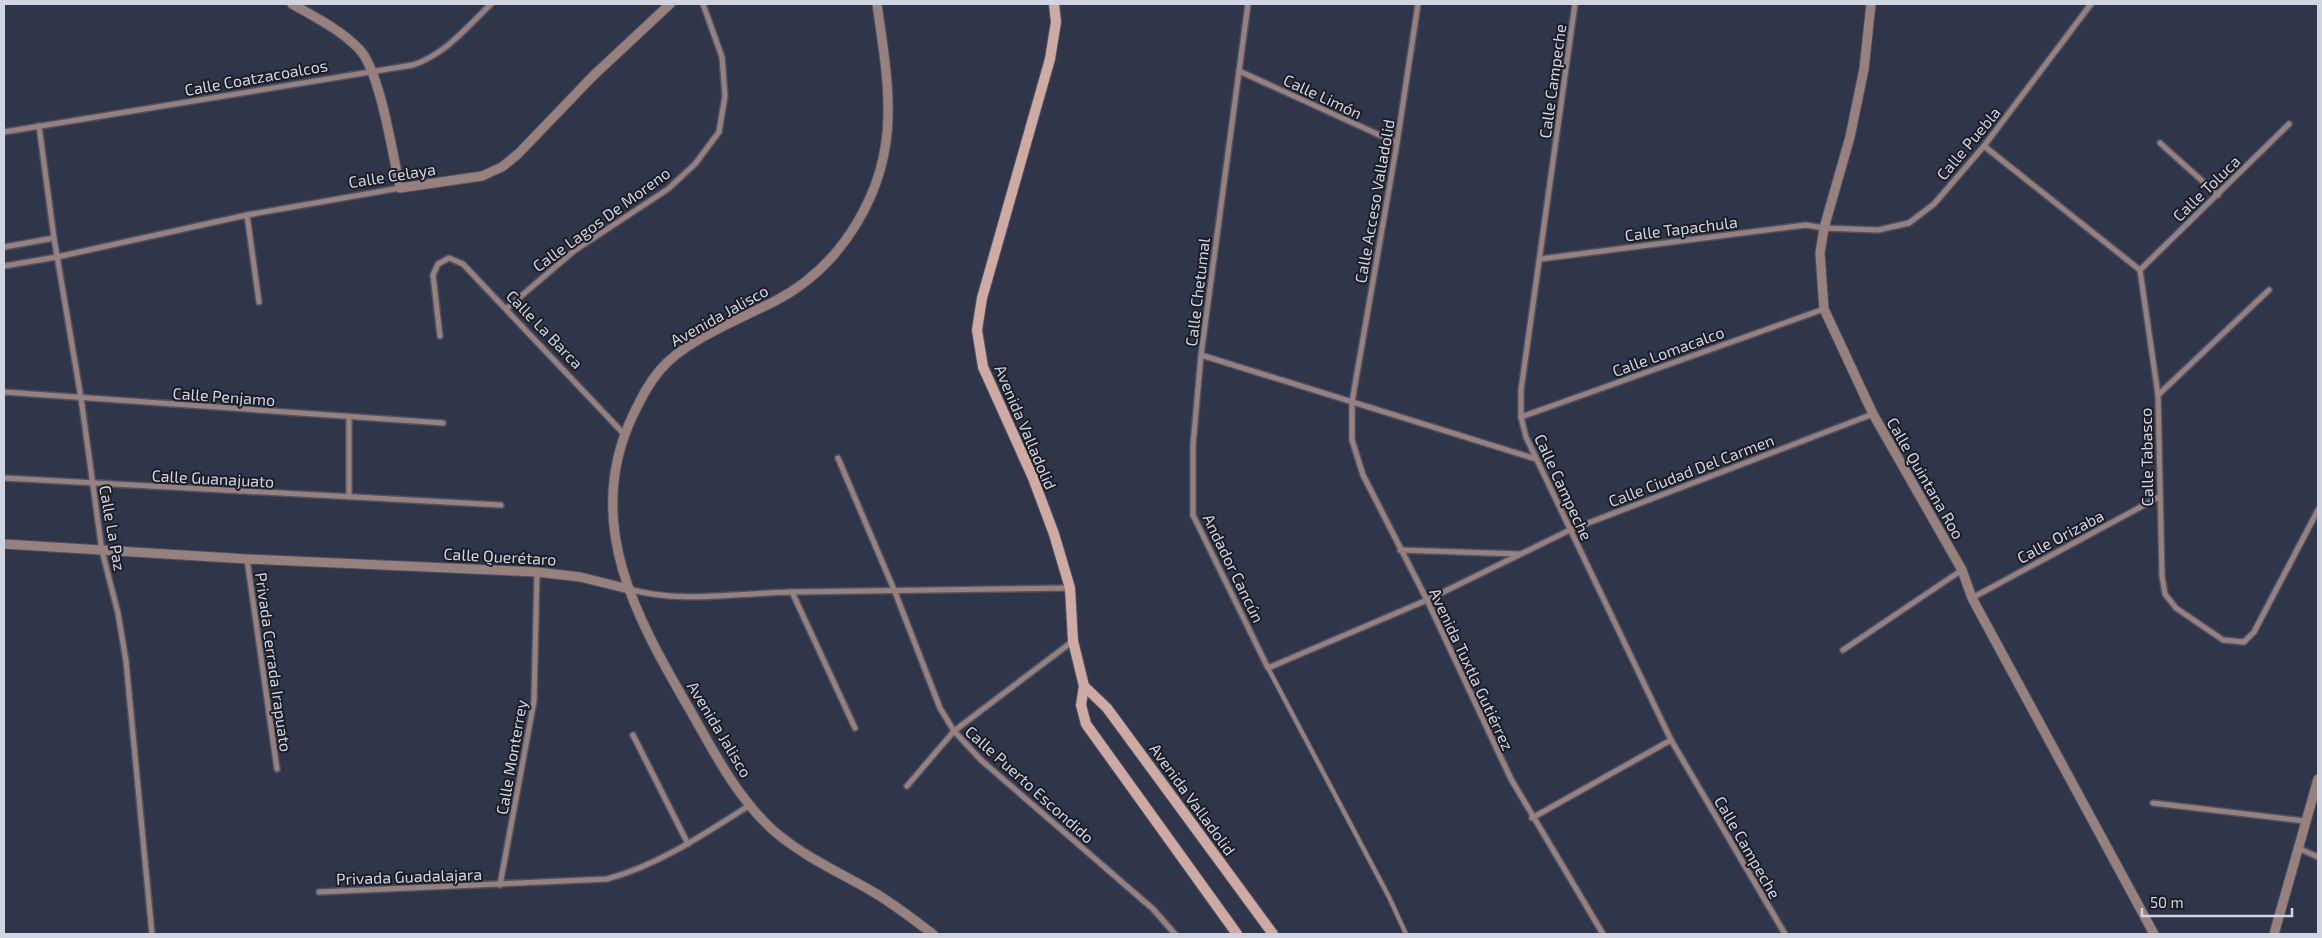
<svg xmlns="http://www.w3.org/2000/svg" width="2322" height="938" font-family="'Exo 2',sans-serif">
<rect width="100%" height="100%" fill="#30364a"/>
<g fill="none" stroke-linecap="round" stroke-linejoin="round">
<defs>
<polyline id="service" points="1268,668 1389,897 1406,934"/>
<g id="minor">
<polyline points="1248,4 1201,355 1193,445 1193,515 1268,668 1427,600 1570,530 1873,414"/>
<polyline points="1418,4 1397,143 1352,402 1352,440 1363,475 1427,600 1511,779 1603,934"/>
<polyline points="1575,4 1521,390 1521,417 1526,437 1671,740 1785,934"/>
<polyline points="1239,71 1397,143"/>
<polyline points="39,126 54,238 81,398 102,551 118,613 126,661 152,934"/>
<path d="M4,132L413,65C446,54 467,27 491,4"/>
<polyline points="2160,143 2218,195"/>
<polyline points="1984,146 2140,270 2158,395 2162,576 2165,594 2176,608 2223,640 2244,642 2254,632 2318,510"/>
<polyline points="247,215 259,302"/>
<polyline points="4,247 54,238"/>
<polyline points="1540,259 1806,225 1824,228 1878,230 1909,223 1934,204 1984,146 2091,4"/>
<polyline points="4,266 57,257 247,215 400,188"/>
<polyline points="2140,270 2289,124"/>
<polyline points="506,309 574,251 668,189 695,164 719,132 725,96 722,57 703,4"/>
<polyline points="440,336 433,275 438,264 449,258 463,264 624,434"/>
<polyline points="1201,355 1536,459"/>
<polyline points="4,392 443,423"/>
<polyline points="2158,395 2269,290"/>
<polyline points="1521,417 1824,309"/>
<polyline points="838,458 895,592 940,708 954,731 981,760 1153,909 1175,934"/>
<polyline points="4,478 501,505"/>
<polyline points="349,497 349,417"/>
<polyline points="1400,550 1519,554"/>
<polyline points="247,559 277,769"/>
<path d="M629,589C681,604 739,593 792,592C884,590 977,590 1070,588"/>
<polyline points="792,592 855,728"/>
<polyline points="1972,598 2159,497"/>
<polyline points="1843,650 1962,570"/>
<polyline points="633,735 688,844"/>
<polyline points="907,786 954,731 1073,641"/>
<polyline points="2153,803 2305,821"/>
<polyline points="1532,818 1671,740"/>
<polyline points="2298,848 2318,857"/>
<polyline points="500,885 534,701 537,572"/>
<path d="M319,892L607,879C659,865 704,834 750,805"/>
</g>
<g id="tertiary">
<path d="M292,4C315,17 341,30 359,49C380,70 393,156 400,188L482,176L502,167L518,154L593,76L670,4"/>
<path d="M877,4C882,41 889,79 888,116C887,191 843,265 777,300C742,318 685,340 660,370C648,384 641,399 633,415C582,522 636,617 690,710C714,752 737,798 774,831C804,857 841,873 875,893C895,905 914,920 933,934"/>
<polyline points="1871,4 1864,69 1850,137 1824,228 1820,253 1824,309 1873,414 1962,570 1972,598 2154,934"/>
<polyline points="4,544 247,559 537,572 580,577 629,589"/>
<polyline points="2274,934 2318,779"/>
</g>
<g id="secondary">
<polyline points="1054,4 1056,22 1050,59 982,298 977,330 983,367 1033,478 1054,534 1070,588 1073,641 1084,686 1081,705 1086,724 1237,934"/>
<polyline points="1084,686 1107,708 1273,934"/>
</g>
</defs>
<use href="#service" stroke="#4d5365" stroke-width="6"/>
<use href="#minor" stroke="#4d5365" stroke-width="8"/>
<use href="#tertiary" stroke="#4d5365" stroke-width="11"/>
<use href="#secondary" stroke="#4d5365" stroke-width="12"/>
<use href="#service" stroke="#98817c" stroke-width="4"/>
<use href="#minor" stroke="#98817c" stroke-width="5"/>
<use href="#tertiary" stroke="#98817c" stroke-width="9"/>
<use href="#secondary" stroke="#cfaaa3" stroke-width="10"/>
</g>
<g text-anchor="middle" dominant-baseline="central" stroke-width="4" stroke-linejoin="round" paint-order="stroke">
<g font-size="16" fill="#d1d5e2" stroke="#1b1e27">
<text transform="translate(256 77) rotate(-10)">Calle Coatzacoalcos</text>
<text transform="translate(1552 81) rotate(-82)">Calle Campeche</text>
<text transform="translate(1323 96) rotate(25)">Calle Limón</text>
<text transform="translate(1968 143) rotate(-50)">Calle Puebla</text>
<text transform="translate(392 175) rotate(-9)">Calle Celaya</text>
<text transform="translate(2206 188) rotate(-44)">Calle Toluca</text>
<text transform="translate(1374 201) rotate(-80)">Calle Acceso Valladolid</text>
<text transform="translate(601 219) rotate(-36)">Calle Lagos De Moreno</text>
<text transform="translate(1681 228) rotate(-7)">Calle Tapachula</text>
<text transform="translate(1197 292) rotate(-83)">Calle Chetumal</text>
<text transform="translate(719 315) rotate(-29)">Avenida Jalisco</text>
<text transform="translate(545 329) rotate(46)">Calle La Barca</text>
<text transform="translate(1668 351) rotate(-20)">Calle Lomacalco</text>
<text transform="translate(224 396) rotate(4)">Calle Penjamo</text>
<text transform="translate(1026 427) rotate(67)">Avenida Valladolid</text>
<text transform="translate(2146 457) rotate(-91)">Calle Tabasco</text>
<text transform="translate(1691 470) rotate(-21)">Calle Ciudad Del Carmen</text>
<text transform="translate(213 478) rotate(3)">Calle Guanajuato</text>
<text transform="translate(1926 478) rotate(60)">Calle Quintana Roo</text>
<text transform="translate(1564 487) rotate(65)">Calle Campeche</text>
<text transform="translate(113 528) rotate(80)">Calle La Paz</text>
<text transform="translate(2060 536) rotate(-28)">Calle Orizaba</text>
<text transform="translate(500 556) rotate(3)">Calle Querétaro</text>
<text transform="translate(1234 568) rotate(64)">Andador Cancún</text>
<text transform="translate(274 662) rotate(82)">Privada Cerrada Irapuato</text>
<text transform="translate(1472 669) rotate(65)">Avenida Tuxtla Gutiérrez</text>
<text transform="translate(720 729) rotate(59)">Avenida Jalisco</text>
<text transform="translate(511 757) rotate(-80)">Calle Monterrey</text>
<text transform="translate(1030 784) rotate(42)">Calle Puerto Escondido</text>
<text transform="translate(1193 799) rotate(54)">Avenida Valladolid</text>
<text transform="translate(1748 847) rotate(60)">Calle Campeche</text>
<text transform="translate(409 876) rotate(-2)">Privada Guadalajara</text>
</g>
</g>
<rect width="2322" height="938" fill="none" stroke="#d1d5e2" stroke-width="10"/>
<path d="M2142 908v8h150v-8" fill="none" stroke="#d1d5e2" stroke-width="2.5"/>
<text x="2150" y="908" font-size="15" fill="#d1d5e2" stroke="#1b1e27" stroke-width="4" paint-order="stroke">50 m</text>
</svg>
